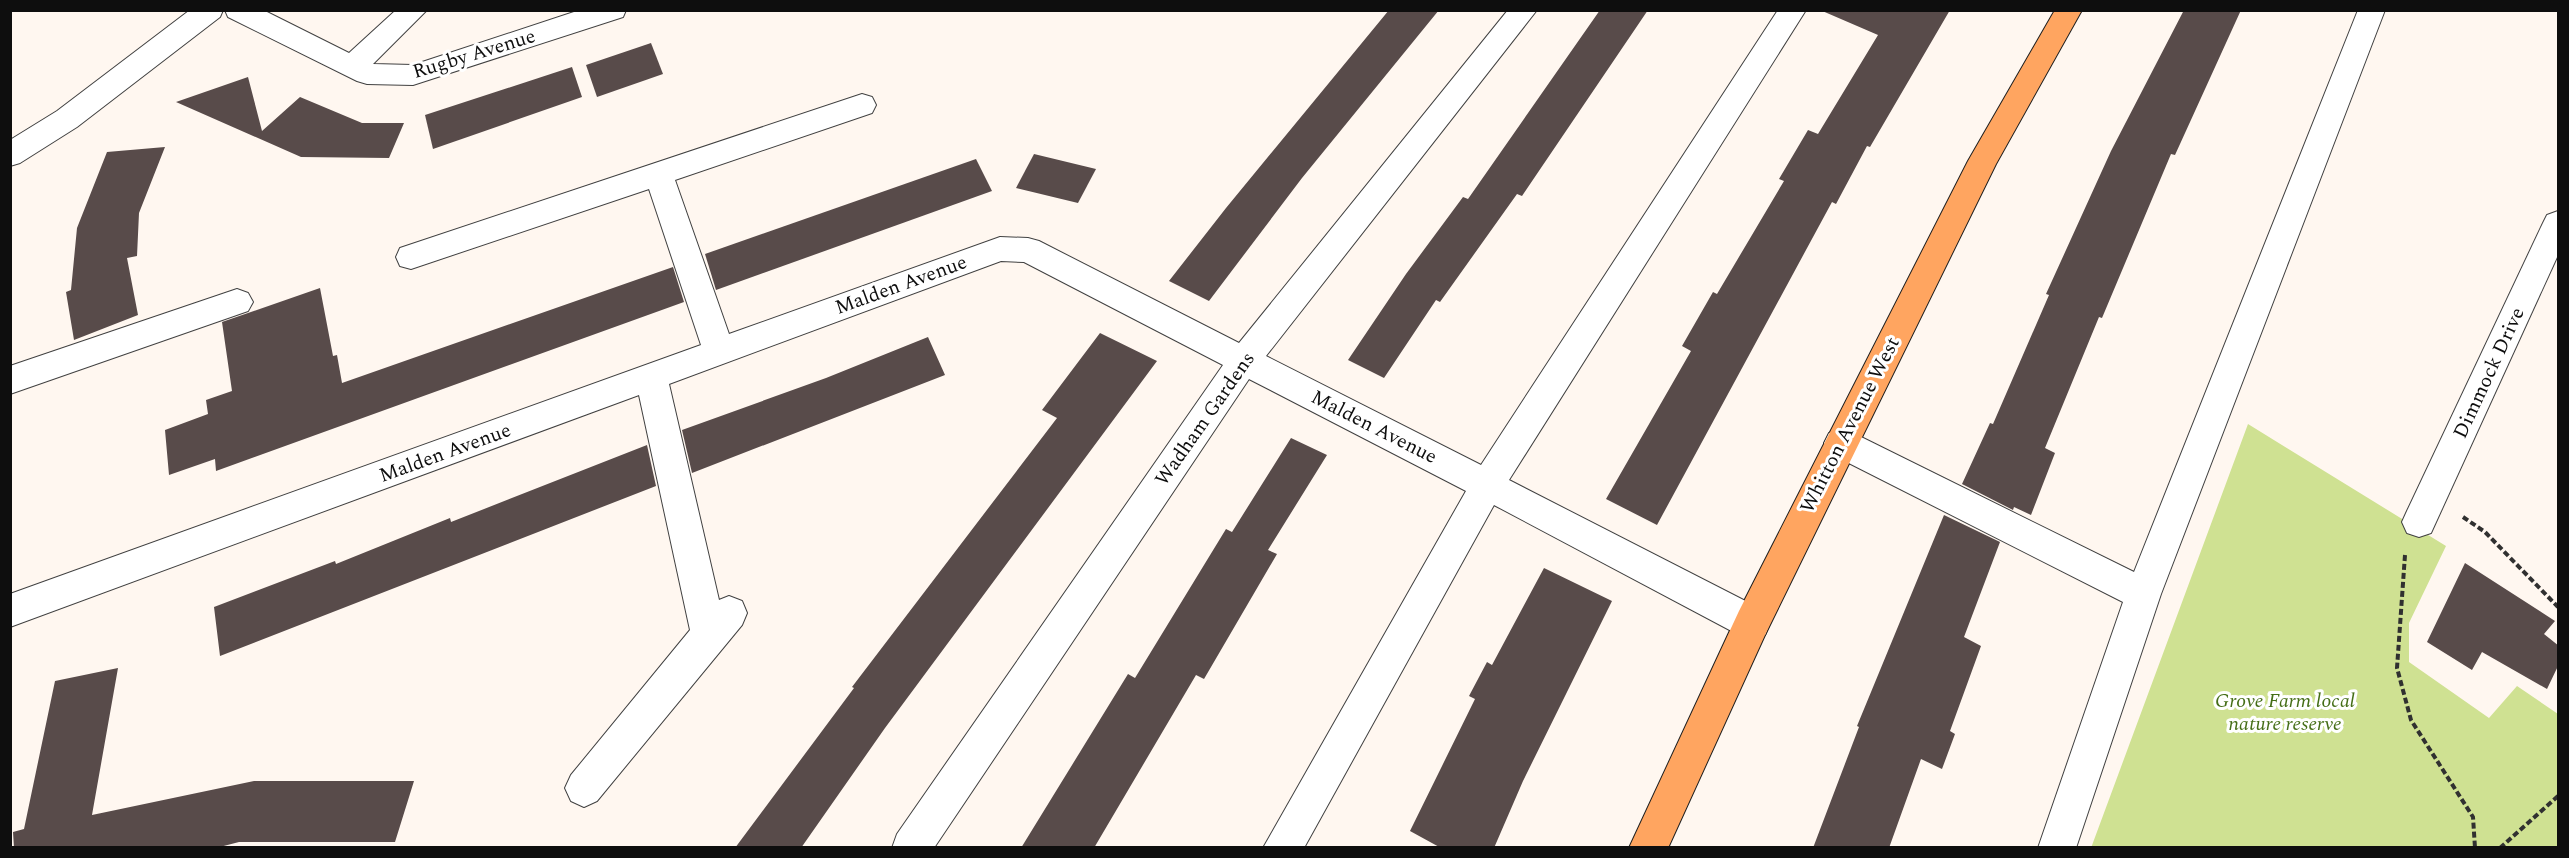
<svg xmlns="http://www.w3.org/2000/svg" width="2569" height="858" font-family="Spectral,serif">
<rect width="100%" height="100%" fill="#fff7f0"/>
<polygon fill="#cfe192" points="2248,424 2446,546 2409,623 2409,662 2489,718 2517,686 2558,714 2558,847 2091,848"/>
<g fill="#584b4a">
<polygon points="1389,10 1439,10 1302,178 1209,301 1169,281 1226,208"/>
<polygon points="1600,10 1648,10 1522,196 1517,194 1440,302 1436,300 1384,378 1348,360 1406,274 1463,197 1468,199"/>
<polygon points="1820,10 1950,10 1870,147 1867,146 1836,204 1832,202 1657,525 1606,499 1691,351 1682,346 1713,292 1717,294 1784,181 1779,179 1808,130 1818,134 1878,35"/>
<polygon points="2184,10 2241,10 2175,155 2171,154 2102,318 2099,317 2045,448 2055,453 2031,515 2014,507 2013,510 1962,484 1990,423 1993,424 2049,295 2046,294 2111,151"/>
<polygon points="651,43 663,74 597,97 586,65"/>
<polygon points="572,67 582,97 433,149 425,115"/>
<polygon points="248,77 262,131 300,97 362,123 404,123 389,158 301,157 176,102"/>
<polygon points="165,147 139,213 137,256 127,258 138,315 74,340 66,292 71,290 77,228 107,152"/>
<polygon points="1034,154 1096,169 1078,203 1016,188"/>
<polygon points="976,159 992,191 716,290 705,254"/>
<polygon points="673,267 684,302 216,471 215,459 169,475 165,430 208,414 206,400 232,391 222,322 320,288 333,356 337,355 342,383"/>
<polygon points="1100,333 1157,361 885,728 801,848 735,848 854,688 852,687 1057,418 1042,410"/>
<polygon points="928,337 945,375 692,473 682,430 826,378"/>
<polygon points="1291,438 1327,455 1268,550 1277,554 1204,679 1196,675 1094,848 1021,848 1128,674 1135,678 1226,529 1232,532"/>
<polygon points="647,445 656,486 220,656 214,607 335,561 336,564 450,518 451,522"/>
<polygon points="1944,515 2000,542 1964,637 1981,646 1950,731 1955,734 1942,769 1921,759 1889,848 1813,848 1859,727 1857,726"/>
<polygon points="2465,563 2555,621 2544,634 2559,646 2559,664 2547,689 2482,652 2472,670 2427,642"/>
<polygon points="1544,568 1612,601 1523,781 1494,848 1441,848 1410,831 1475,699 1469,696 1487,662 1492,665"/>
<polygon points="118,668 92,815 254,781 414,781 395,842 239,842 216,848 14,848 13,832 24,829 55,681"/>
</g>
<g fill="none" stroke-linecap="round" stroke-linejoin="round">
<defs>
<g id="minor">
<polygon points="190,10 223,10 220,17 77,127 20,163 10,166 10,140 57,111"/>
<polygon points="225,10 263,10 349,53 396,10 427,10 373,64 413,65 580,10 626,10 623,17 413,85 367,84 357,81 228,17"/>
<polygon points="1508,10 1537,10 1266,356 1481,465 1778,10 1806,10 1509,480 1765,611 1770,623 1765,635 1752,640 1739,635 1494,505 1304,848 1263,848 1466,491 1249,379 934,848 892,848 897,834 1223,365 1024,262 1001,261 669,384 719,600 729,596 742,601 747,613 742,625 597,801 584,807 571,801 565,788 571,775 690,630 639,395 10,627 10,594 701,345 649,189 411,269 400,266 396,257 400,248 862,94 872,97 876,105 872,113 675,180 729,334 1000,237 1028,238 1039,241 1239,343"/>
<polygon points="2358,10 2385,10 2161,594 2076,848 2038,848 2123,602 1829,453 1824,443 1829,433 1841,429 1853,433 2134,572"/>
<polygon points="2558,211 2558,255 2431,533 2419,537 2407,533 2402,522 2407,511 2543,223 2547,215"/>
<polygon points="237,289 248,293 253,302 248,311 10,394 10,366"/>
</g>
<polygon id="major" points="2055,10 2082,10 1996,164 1765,635 1668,848 1629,848 1739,611 1968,161"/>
</defs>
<use href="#minor" stroke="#414141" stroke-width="2"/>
<use href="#major" stroke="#1f1f1f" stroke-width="2"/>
<g stroke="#303030" stroke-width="4" stroke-dasharray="6 3" stroke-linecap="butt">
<polyline points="2463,517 2485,532 2558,607"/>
<polyline points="2405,555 2397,668 2411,720 2473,817 2475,848"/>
<polyline points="2500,848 2558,796"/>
</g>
<use href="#minor" fill="#fff" fill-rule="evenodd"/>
<use href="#major" fill="#ffa560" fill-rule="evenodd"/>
</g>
<g text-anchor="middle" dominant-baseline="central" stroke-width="6" stroke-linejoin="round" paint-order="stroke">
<g font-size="20" fill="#0e0e0e" stroke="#fff">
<text transform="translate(474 54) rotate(-17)">Rugby Avenue</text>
<text transform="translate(901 285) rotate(-20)">Malden Avenue</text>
<text transform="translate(2489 373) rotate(-65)">Dimmock Drive</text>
<text transform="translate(1205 419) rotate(-55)">Wadham Gardens</text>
<text transform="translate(1850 425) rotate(-63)">Whitton Avenue West</text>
<text transform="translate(1374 427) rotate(27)">Malden Avenue</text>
<text transform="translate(445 453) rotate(-20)">Malden Avenue</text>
</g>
<g font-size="20" font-style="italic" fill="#456e17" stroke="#fff">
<text x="2285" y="701">Grove Farm local<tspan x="2285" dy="23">nature reserve</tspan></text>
</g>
</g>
<rect width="2569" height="858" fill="none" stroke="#0e0e0e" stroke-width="24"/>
</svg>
